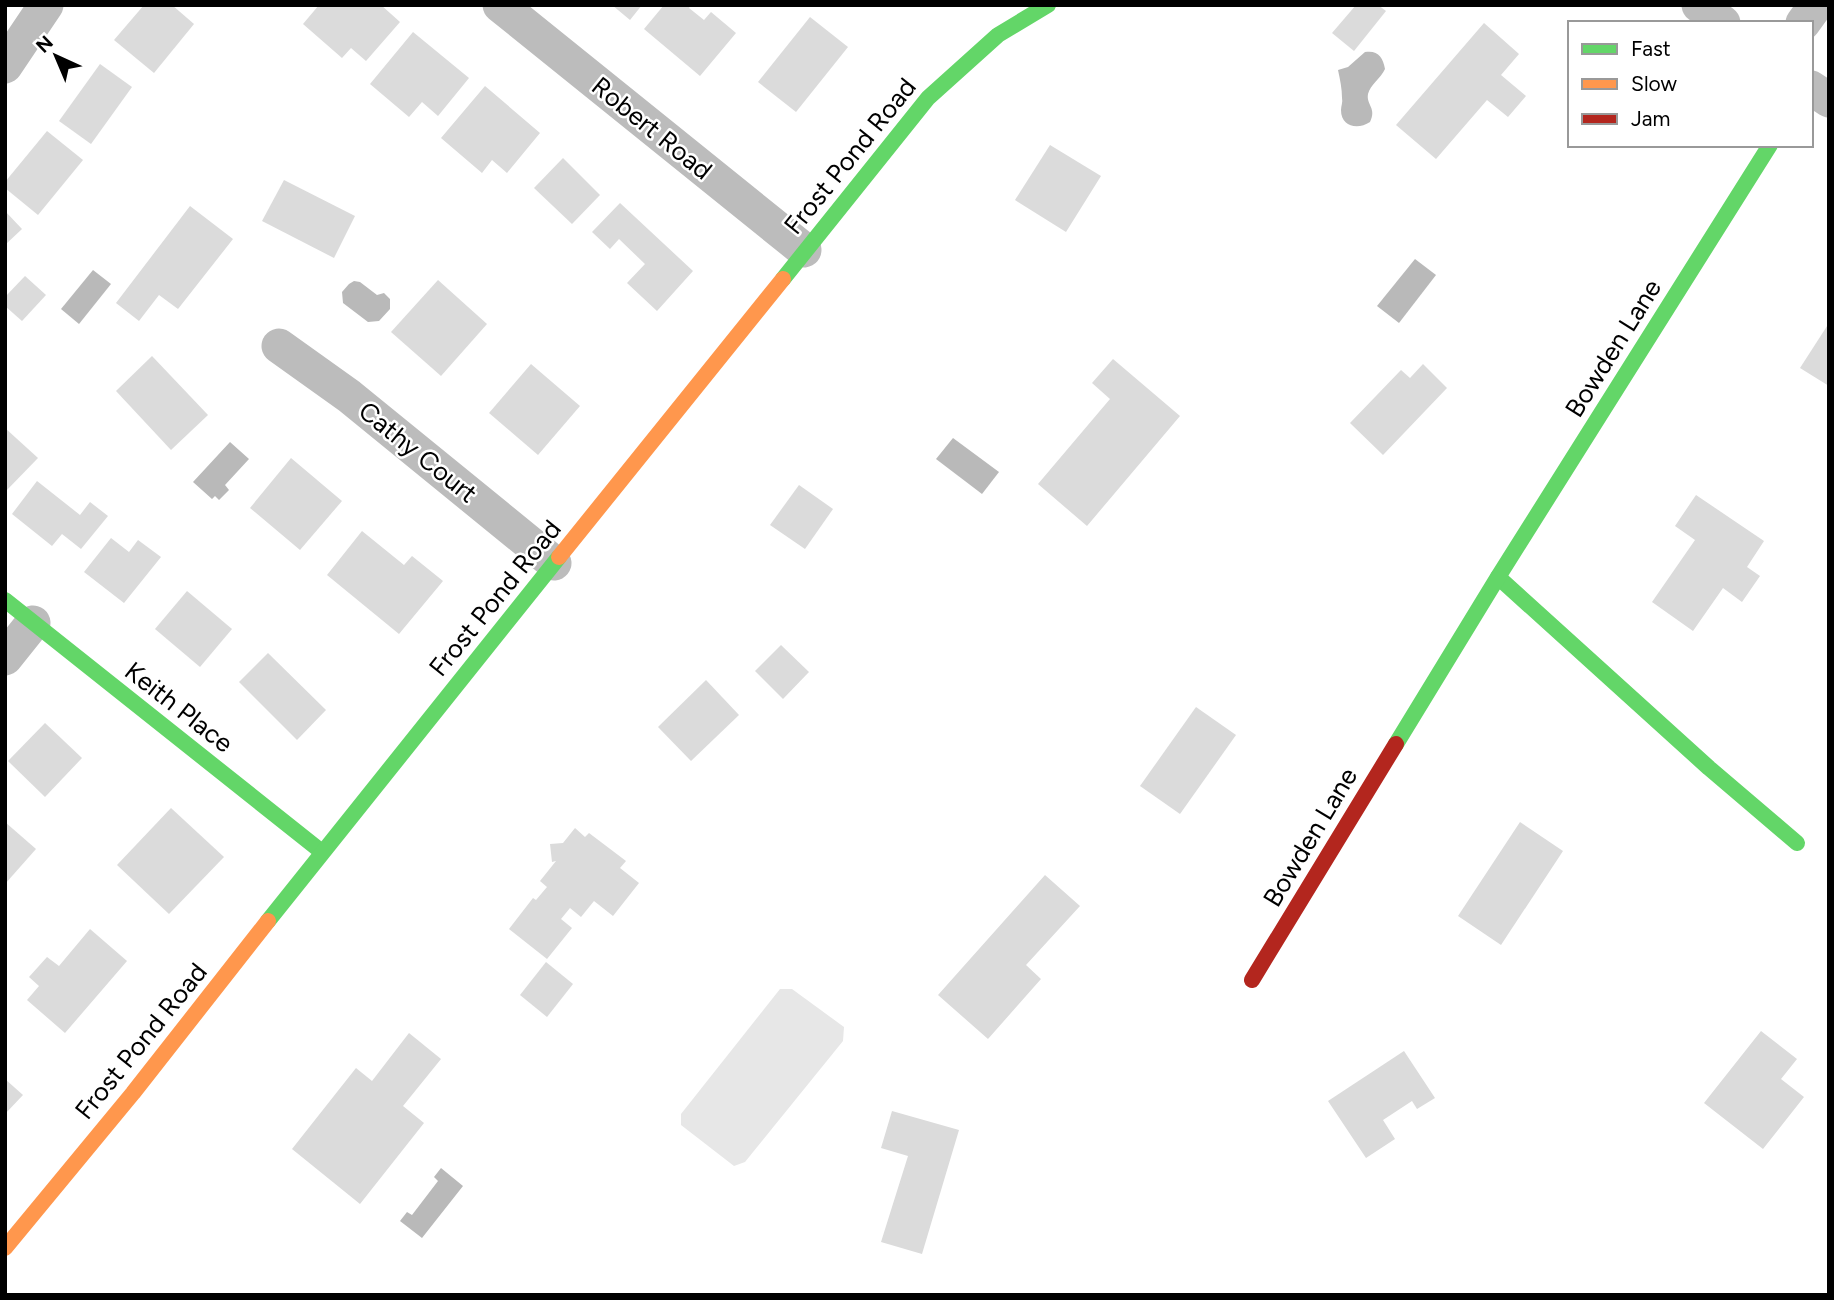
<svg xmlns="http://www.w3.org/2000/svg" width="1834" height="1300" font-family="Figtree,sans-serif">
<rect width="100%" height="100%" fill="#fff"/>
<polygon fill="#e7e7e7" points="780,989 792,989 844,1027 843,1041 745,1162 734,1166 681,1125 681,1114"/>
<g fill="#b9b9b9">
<path d="M1365,52C1378,50 1383,57 1385,69C1381,78 1370,85 1368,94C1366,105 1377,108 1370,122C1358,130 1341,127 1341,110C1341,106 1343,102 1342,98C1342,89 1340,79 1338,70L1348,67Z"/>
<polygon points="1415,259 1436,275 1399,323 1377,306"/>
<polygon points="93,270 111,284 79,324 61,309"/>
<polygon points="354,281 360,282 377,295 384,293 390,299 390,309 379,321 368,322 343,303 342,292 349,284"/>
<polygon points="953,438 999,472 982,494 936,459"/>
<polygon points="230,442 249,459 225,485 229,490 219,500 215,496 212,499 193,482"/>
<polygon points="441,1168 463,1186 422,1238 400,1221 407,1212 412,1215 438,1181 434,1177"/>
</g>
<g fill="#dbdbdb">
<polygon points="144,5 172,5 194,24 154,73 114,40"/>
<polygon points="319,5 381,5 400,22 366,61 351,48 342,58 303,24"/>
<polygon points="612,5 642,5 630,20"/>
<polygon points="664,5 691,5 689,8 704,20 711,12 736,33 700,76 644,29"/>
<polygon points="1356,5 1378,5 1386,11 1354,51 1332,33"/>
<polygon points="810,17 848,47 796,112 758,82"/>
<polygon points="1484,23 1519,54 1501,75 1526,96 1508,117 1487,100 1436,159 1396,125"/>
<polygon points="413,32 469,78 438,116 422,102 409,117 370,84"/>
<polygon points="100,64 132,87 91,144 59,121"/>
<polygon points="485,86 540,133 507,173 492,160 482,173 441,138"/>
<polygon points="47,131 83,160 38,215 5,188 5,182"/>
<polygon points="1050,145 1101,176 1066,232 1015,200"/>
<polygon points="563,158 600,195 572,224 534,188"/>
<polygon points="284,180 355,216 334,258 262,221"/>
<polygon points="620,203 693,271 657,311 627,283 645,264 619,239 610,249 592,232"/>
<polygon points="190,206 233,239 178,309 159,295 139,321 116,303"/>
<polygon points="5,211 22,229 5,245"/>
<polygon points="25,276 46,295 22,321 5,306 5,297"/>
<polygon points="438,280 487,324 441,376 391,332"/>
<polygon points="1829,323 1829,386 1800,368"/>
<polygon points="152,356 208,415 171,450 116,391"/>
<polygon points="1113,359 1180,416 1087,526 1038,484 1110,399 1092,383"/>
<polygon points="531,364 580,406 538,455 489,413"/>
<polygon points="1423,364 1447,388 1383,455 1350,423 1401,370 1410,378"/>
<polygon points="5,428 38,458 5,492"/>
<polygon points="291,458 342,501 300,550 250,508"/>
<polygon points="37,481 80,515 90,502 108,516 81,549 62,534 52,546 12,514"/>
<polygon points="799,485 833,509 805,549 770,525"/>
<polygon points="1696,495 1764,541 1747,567 1760,576 1742,602 1723,588 1693,631 1652,602 1695,540 1675,526"/>
<polygon points="362,531 404,565 412,556 443,581 399,634 327,575"/>
<polygon points="111,538 129,552 138,540 161,557 124,603 84,572"/>
<polygon points="187,591 232,629 200,667 155,629"/>
<polygon points="781,645 809,672 783,699 755,671"/>
<polygon points="268,653 326,710 297,740 239,682"/>
<polygon points="706,680 739,715 691,761 658,727"/>
<polygon points="1196,707 1236,735 1180,814 1140,786"/>
<polygon points="45,723 82,758 45,797 8,761"/>
<polygon points="171,808 224,857 169,914 117,865"/>
<polygon points="5,822 36,849 5,884"/>
<polygon points="1520,822 1563,851 1501,945 1458,916"/>
<polygon points="575,828 585,837 589,833 626,861 620,868 639,883 613,916 594,901 581,917 570,908 561,919 572,928 547,959 509,929 533,898 536,900 547,887 540,881 556,861 552,862 550,844 563,843"/>
<polygon points="1045,875 1080,906 1026,965 1041,979 988,1039 938,995"/>
<polygon points="90,929 127,961 65,1033 27,1000 39,986 29,977 47,957 59,966"/>
<polygon points="546,962 573,984 547,1017 520,995"/>
<polygon points="1761,1031 1797,1059 1781,1079 1804,1097 1763,1149 1704,1103"/>
<polygon points="409,1033 441,1059 403,1106 424,1123 360,1204 292,1149 356,1068 372,1081"/>
<polygon points="1404,1051 1435,1098 1417,1109 1412,1101 1383,1120 1395,1139 1366,1158 1328,1101"/>
<polygon points="5,1079 23,1095 5,1114"/>
<polygon points="892,1111 959,1130 922,1254 881,1242 908,1156 881,1148"/>
</g>
<g fill="none" stroke-linecap="round" stroke-linejoin="round">
<g stroke="#bcbcbc" stroke-width="35">
<polyline points="500,5 804,250"/>
<polyline points="1699,5 1723,23"/>
<polyline points="1803,23 1816,5"/>
<polyline points="5,66 46,5"/>
<polyline points="1811,88 1829,100"/>
<polyline points="279,346 349,396 554,563"/>
<polyline points="5,658 33,623"/>
</g>
<g stroke="#63d668" stroke-width="16">
<polyline points="783,279 928,98 998,35 1048,5"/>
<polyline points="1498,577 1709,768 1797,843"/>
<polyline points="5,600 322,852"/>
<polyline points="1396,744 1498,577 1770,145"/>
<polyline points="268,921 559,557"/>
</g>
<g stroke="#ff974d" stroke-width="16">
<polyline points="559,557 783,279"/>
<polyline points="5,1248 133,1093 268,921"/>
</g>
<polyline stroke="#b3261e" stroke-width="16" points="1252,980 1396,744"/>
</g>
<g text-anchor="middle" dominant-baseline="central" stroke-width="5" stroke-linejoin="round" paint-order="stroke">
<g font-size="26" fill="#000" stroke="#fff">
<text transform="translate(652 128) rotate(39)">Robert Road</text>
<text transform="translate(850 156) rotate(-51)">Frost Pond Road</text>
<text transform="translate(1613 348) rotate(-58)">Bowden Lane</text>
<text transform="translate(418 452) rotate(39)">Cathy Court</text>
<text transform="translate(495 598) rotate(-51)">Frost Pond Road</text>
<text transform="translate(179 707) rotate(38)">Keith Place</text>
<text transform="translate(1310 837) rotate(-59)">Bowden Lane</text>
<text transform="translate(141 1041) rotate(-51)">Frost Pond Road</text>
</g>
</g>
<rect width="1834" height="1300" fill="none" stroke="#000000" stroke-width="14"/>
<rect x="1568" y="21" width="245" height="126" fill="#ffffff" stroke="#999999" stroke-width="2"/>
<rect x="1582" y="44" width="35" height="10" fill="#63d668" stroke="#999999" stroke-width="2"/>
<text x="1631" y="56" font-size="21" fill="#000000">Fast</text>
<rect x="1582" y="79" width="35" height="10" fill="#ff974d" stroke="#999999" stroke-width="2"/>
<text x="1631" y="91" font-size="21" fill="#000000">Slow</text>
<rect x="1582" y="114" width="35" height="10" fill="#b3261e" stroke="#999999" stroke-width="2"/>
<text x="1631" y="126" font-size="21" fill="#000000">Jam</text>
<g transform="translate(56 56) rotate(316)" stroke="#ffffff" stroke-width="5" paint-order="stroke">
<path d="M0-5L12 26L0 18L-12 26Z" fill="#000000"/>
<text y="-10" font-size="19" font-weight="bold" text-anchor="middle" fill="#000000">N</text>
</g>
</svg>
